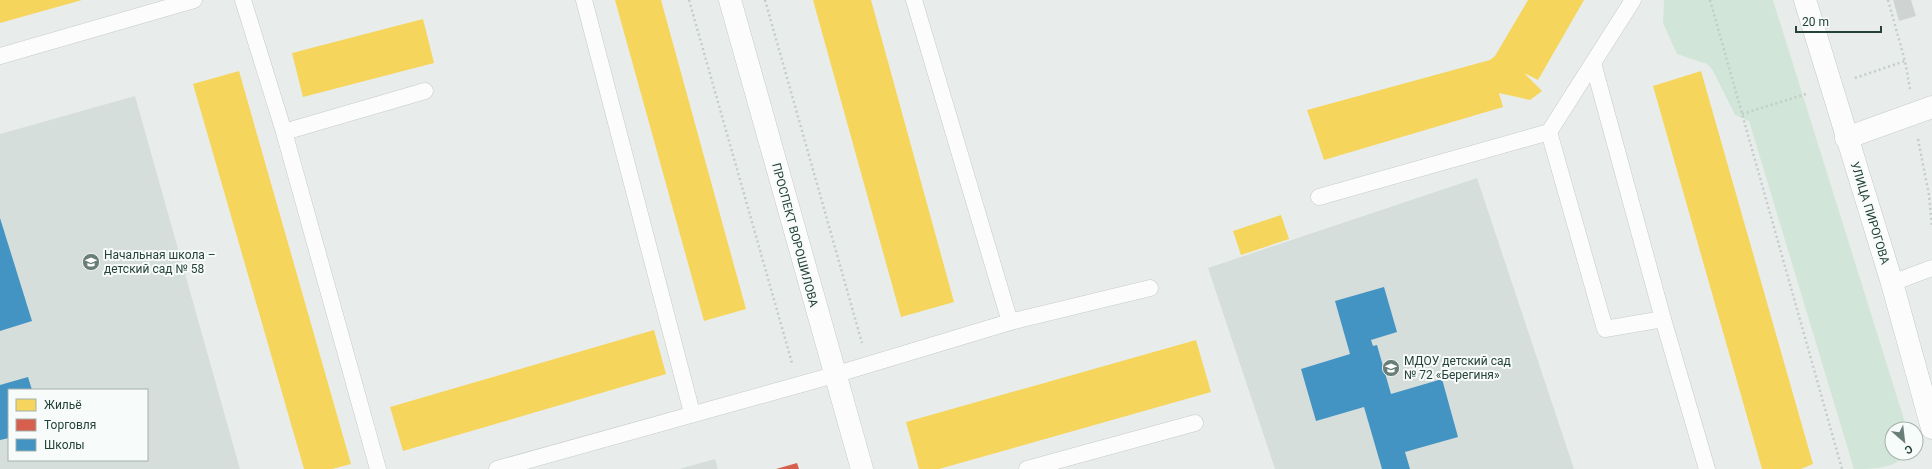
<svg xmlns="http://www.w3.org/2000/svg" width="1932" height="469" font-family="Roboto,sans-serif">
<rect width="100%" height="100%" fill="#e8edeb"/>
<g fill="#d6dedb" fill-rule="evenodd">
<path d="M135,96L240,469H0V134ZM9,390H147V460H9Z"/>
<polygon points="1477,178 1574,469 1275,469 1208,268"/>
<polygon points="715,459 718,469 679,469"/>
</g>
<path fill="#d1e6d8" d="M1664,0H1773L1907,429H1892V453H1906C1898,469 1871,469 1854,469L1749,121L1735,115L1712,69L1707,64L1677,54L1663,23Z"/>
<g fill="#f6d55c">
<polygon points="0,0 82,0 0,23"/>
<polygon points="615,0 661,0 746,309 704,321"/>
<polygon points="813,0 871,0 954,302 901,317"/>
<polygon points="1528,0 1584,0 1538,80 1524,73 1542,91 1530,100 1499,93 1503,107 1324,160 1307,110 1490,60 1495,56"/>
<polygon points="423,19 434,63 303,97 292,53"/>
<polygon points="239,71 351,464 332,469 304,469 193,84"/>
<polygon points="1701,71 1813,464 1801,469 1762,469 1653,86"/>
<polygon points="1281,215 1289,239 1241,255 1233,231"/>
<polygon points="654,330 666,374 403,451 390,407"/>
<polygon points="1196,340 1211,392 939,469 919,469 906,422"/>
</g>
<polygon fill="#d6604d" points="797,463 799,469 776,469"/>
<g fill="#4393c3">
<polygon points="0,218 32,321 0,331"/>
<polygon points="1384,287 1397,332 1371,340 1373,346 1377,345 1391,394 1442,379 1458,437 1405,452 1410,469 1382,469 1364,407 1316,421 1301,369 1350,354 1335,301"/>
<polygon points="28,377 32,390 9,390 9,438 0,440 0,385"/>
</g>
<polygon fill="#cfd4d2" points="1893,0 1911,0 1916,16 1899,21"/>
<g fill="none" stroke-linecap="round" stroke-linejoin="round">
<defs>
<g id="lane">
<polyline points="243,0 284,132 378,469"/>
<polyline points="584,0 692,413"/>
<polyline points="914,0 1010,322"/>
<polyline points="0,56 194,0"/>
<polyline points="1593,63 1663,319 1707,469"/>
<polyline points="284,132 425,91"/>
<polyline points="1549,132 1605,329 1663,319"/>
<polyline points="1319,197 1549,132 1633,0"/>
<polyline points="1892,283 1932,268"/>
<polyline points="497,469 834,375 1010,322 1150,288"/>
<polyline points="1027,469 1195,423"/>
</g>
<polyline id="street" points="1846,138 1932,107"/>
<g id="secondary">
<polyline points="730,0 862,469"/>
<polyline points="1805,0 1892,283 1932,428"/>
</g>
</defs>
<use href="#lane" stroke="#c5cac8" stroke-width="17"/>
<use href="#street" stroke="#c5cac8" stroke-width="23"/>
<use href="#secondary" stroke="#c3cbc8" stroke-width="23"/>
<g stroke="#c3ccca" stroke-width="2.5" stroke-dasharray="2 3" stroke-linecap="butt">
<polyline points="689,0 792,363"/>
<polyline points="765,0 862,343"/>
<polyline points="1710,0 1842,469"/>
<polyline points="1888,0 1905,61 1910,89"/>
<polyline points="1855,78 1905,61"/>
<polyline points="1742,114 1806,94"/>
<polyline points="1918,139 1929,195 1932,227"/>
</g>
<use href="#lane" stroke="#fcfcfc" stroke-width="16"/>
<use href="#street" stroke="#fcfcfc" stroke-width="22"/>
<use href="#secondary" stroke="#fcfcfc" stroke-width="22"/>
</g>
<defs>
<symbol id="school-disc" viewBox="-11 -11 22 22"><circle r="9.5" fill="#697e78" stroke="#f7fbf9"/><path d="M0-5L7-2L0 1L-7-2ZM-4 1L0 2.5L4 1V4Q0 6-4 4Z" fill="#fff"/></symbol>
</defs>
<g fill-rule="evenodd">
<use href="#school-disc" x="81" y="252" width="20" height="20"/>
<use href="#school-disc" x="1381" y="358" width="20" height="20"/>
</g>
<g text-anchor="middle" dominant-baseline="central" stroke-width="4" stroke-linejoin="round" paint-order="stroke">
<g font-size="12" fill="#24423a" stroke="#f7fbf9">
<text transform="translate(1870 213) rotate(73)">УЛИЦА ПИРОГОВА</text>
<text transform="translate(795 235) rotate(75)">ПРОСПЕКТ ВОРОШИЛОВА</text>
</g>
<g font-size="12" fill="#24423a" stroke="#f7fbf9" text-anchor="start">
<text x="104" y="255">Начальная школа –<tspan x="104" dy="14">детский сад № 58</tspan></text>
<text x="1404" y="361">МДОУ детский сад<tspan x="1404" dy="14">№ 72 «Берегиня»</tspan></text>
</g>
</g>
<rect x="8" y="389" width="140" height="72" fill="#f7fbf9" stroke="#a3b1ad"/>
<rect x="16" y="399" width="20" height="12" fill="#f6d55c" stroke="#a3b1ad"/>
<text x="44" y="409" font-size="12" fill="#24423a">Жильё</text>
<rect x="16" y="419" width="20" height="12" fill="#d6604d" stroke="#a3b1ad"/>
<text x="44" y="429" font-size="12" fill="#24423a">Торговля</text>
<rect x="16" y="439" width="20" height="12" fill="#4393c3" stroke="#a3b1ad"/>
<text x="44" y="449" font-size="12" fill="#24423a">Школы</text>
<g transform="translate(1904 441) rotate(152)"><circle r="19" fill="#f7fbf9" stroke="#a3b1ad"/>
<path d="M0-3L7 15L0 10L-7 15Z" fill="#697e78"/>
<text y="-6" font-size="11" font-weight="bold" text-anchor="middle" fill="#24423a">С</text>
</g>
<path d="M1796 26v6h85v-6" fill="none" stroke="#24423a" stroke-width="2"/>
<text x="1802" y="26" font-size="12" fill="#24423a" stroke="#f7fbf9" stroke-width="3" paint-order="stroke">20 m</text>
</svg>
